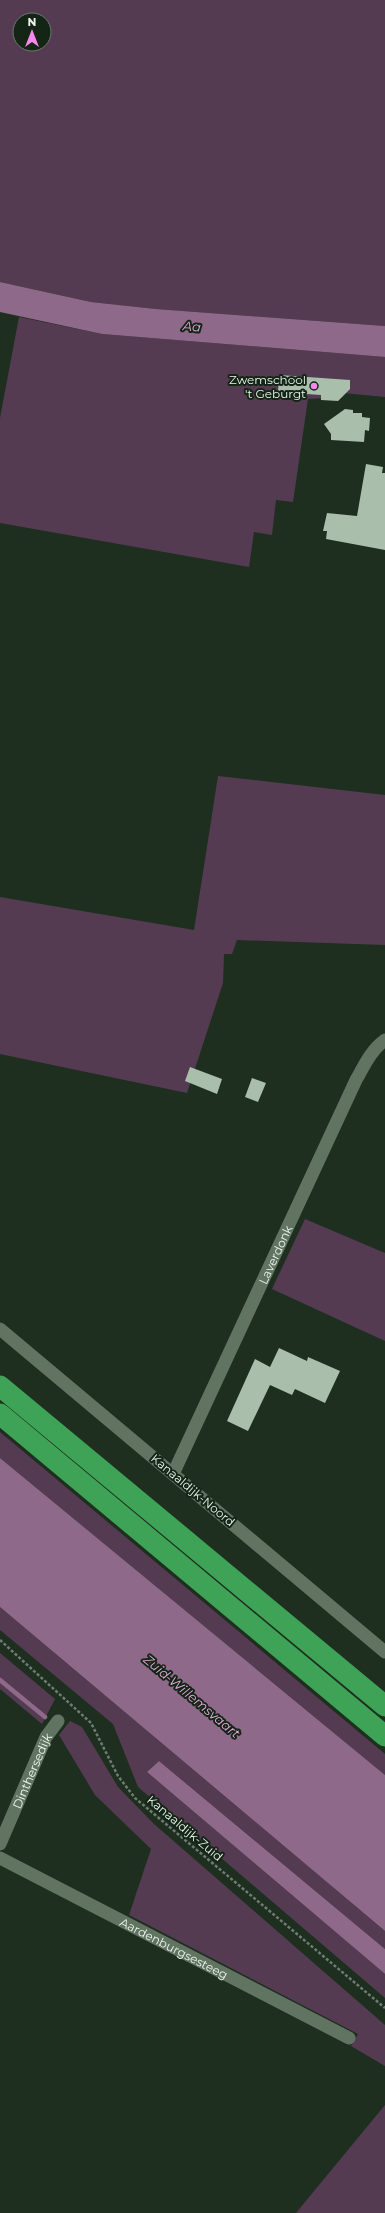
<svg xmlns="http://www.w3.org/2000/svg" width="385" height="2213" font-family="Montserrat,sans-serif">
<rect width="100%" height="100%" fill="#1e2f20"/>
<g fill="#553b52" fill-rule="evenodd">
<path d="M0,0H385V326L156,309L91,302L0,282ZM20,20H44V44H20Z"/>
<polygon points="19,317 102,334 385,357 385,397 343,393 343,397 308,399 293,502 276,500 272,535 254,532 249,567 0,523 0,418"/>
<polygon points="218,776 385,795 385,945 237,940 232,954 224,954 223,983 187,1093 0,1054 0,897 194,930"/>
<polygon points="305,1219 385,1253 385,1341 272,1289"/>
<polygon points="0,1432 385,1754 385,1775 0,1458"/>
<polygon points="0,1607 385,1931 385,1949 159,1761 147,1772 385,1974 385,1998 138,1787 113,1724 0,1630"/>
<polygon points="0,1653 55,1699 42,1724 0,1689"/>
<polygon points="70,1721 82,1727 118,1787 154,1824 385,2025 385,2066 351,2046 358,2034 129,1915 151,1849 95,1795 59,1735"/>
<polygon points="385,2105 385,2213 296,2213"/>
</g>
<g fill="#8e6989">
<polygon points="0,282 91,302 156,309 385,326 385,357 102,334 0,312"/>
<polygon points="0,1458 385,1775 385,1931 0,1607"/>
<polygon points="159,1761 385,1949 385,1974 147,1772"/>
</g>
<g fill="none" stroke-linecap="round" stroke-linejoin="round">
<polyline stroke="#8e6989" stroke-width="4.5" points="0,1680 45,1717"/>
</g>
<g fill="#a9beab">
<polygon points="279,375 350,380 350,389 338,401 321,400 321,395 278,392"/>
<polygon points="345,409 353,410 353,413 362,413 362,417 370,418 369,431 365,430 364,442 331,440 331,434 324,424"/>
<polygon points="366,464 383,467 382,473 385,473 385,550 326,539 327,531 323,531 327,513 357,516"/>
<polygon points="190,1067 222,1079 217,1094 185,1081"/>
<polygon points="252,1078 266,1083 258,1102 245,1097"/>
<polygon points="279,1348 307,1361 308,1357 340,1371 325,1403 295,1389 292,1395 270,1385 248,1431 227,1421 255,1359 270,1367"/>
</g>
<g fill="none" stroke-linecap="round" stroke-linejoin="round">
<polyline stroke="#6e7d6f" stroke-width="2.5" stroke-dasharray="3 2" stroke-linecap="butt" points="0,1640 91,1723 118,1776 135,1798 385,2008"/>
<g stroke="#607461" stroke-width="13">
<polyline points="0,1329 385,1652"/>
<path id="s1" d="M173,1474L356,1080C364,1066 371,1050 385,1040"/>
<path id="s2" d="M0,1844L46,1737L58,1721"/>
<path id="s3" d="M0,1858L349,2038"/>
</g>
<g stroke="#3ea356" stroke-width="21">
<polyline points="0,1386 385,1706"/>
<polyline points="0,1414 385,1736"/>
</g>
</g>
<circle fill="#f788eb" stroke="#142516" stroke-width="1.5" cx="314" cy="386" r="4"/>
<g text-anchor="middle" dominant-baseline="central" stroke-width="4" stroke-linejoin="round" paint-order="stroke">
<g font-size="12" fill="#ebf7ec" stroke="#142516" text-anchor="end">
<text x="306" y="379">Zwemschool<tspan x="306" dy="14">'t Geburgt</tspan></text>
</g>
<g font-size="12" fill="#ebf7ec" stroke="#142516">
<text stroke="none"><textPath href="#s1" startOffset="242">Laverdonk</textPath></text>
<text transform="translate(193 1490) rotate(40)">Kanaaldijk-Noord</text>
<text stroke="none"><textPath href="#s2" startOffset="80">Dinthersedijk</textPath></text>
<text transform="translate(185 1828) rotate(40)">Kanaaldijk-Zuid</text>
<text stroke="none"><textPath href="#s3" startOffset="196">Aardenburgsesteeg</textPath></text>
</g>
<g font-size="13" font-style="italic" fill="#e5abde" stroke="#142516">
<text transform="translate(192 326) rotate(5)">Aa</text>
<text transform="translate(192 1696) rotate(40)">Zuid-Willemsvaart</text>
</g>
</g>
<g transform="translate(32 32)"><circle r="19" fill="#142516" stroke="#6a796c"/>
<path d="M0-3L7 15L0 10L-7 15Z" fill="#f788eb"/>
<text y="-6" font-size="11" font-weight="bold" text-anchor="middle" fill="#ebf7ec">N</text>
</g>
</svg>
